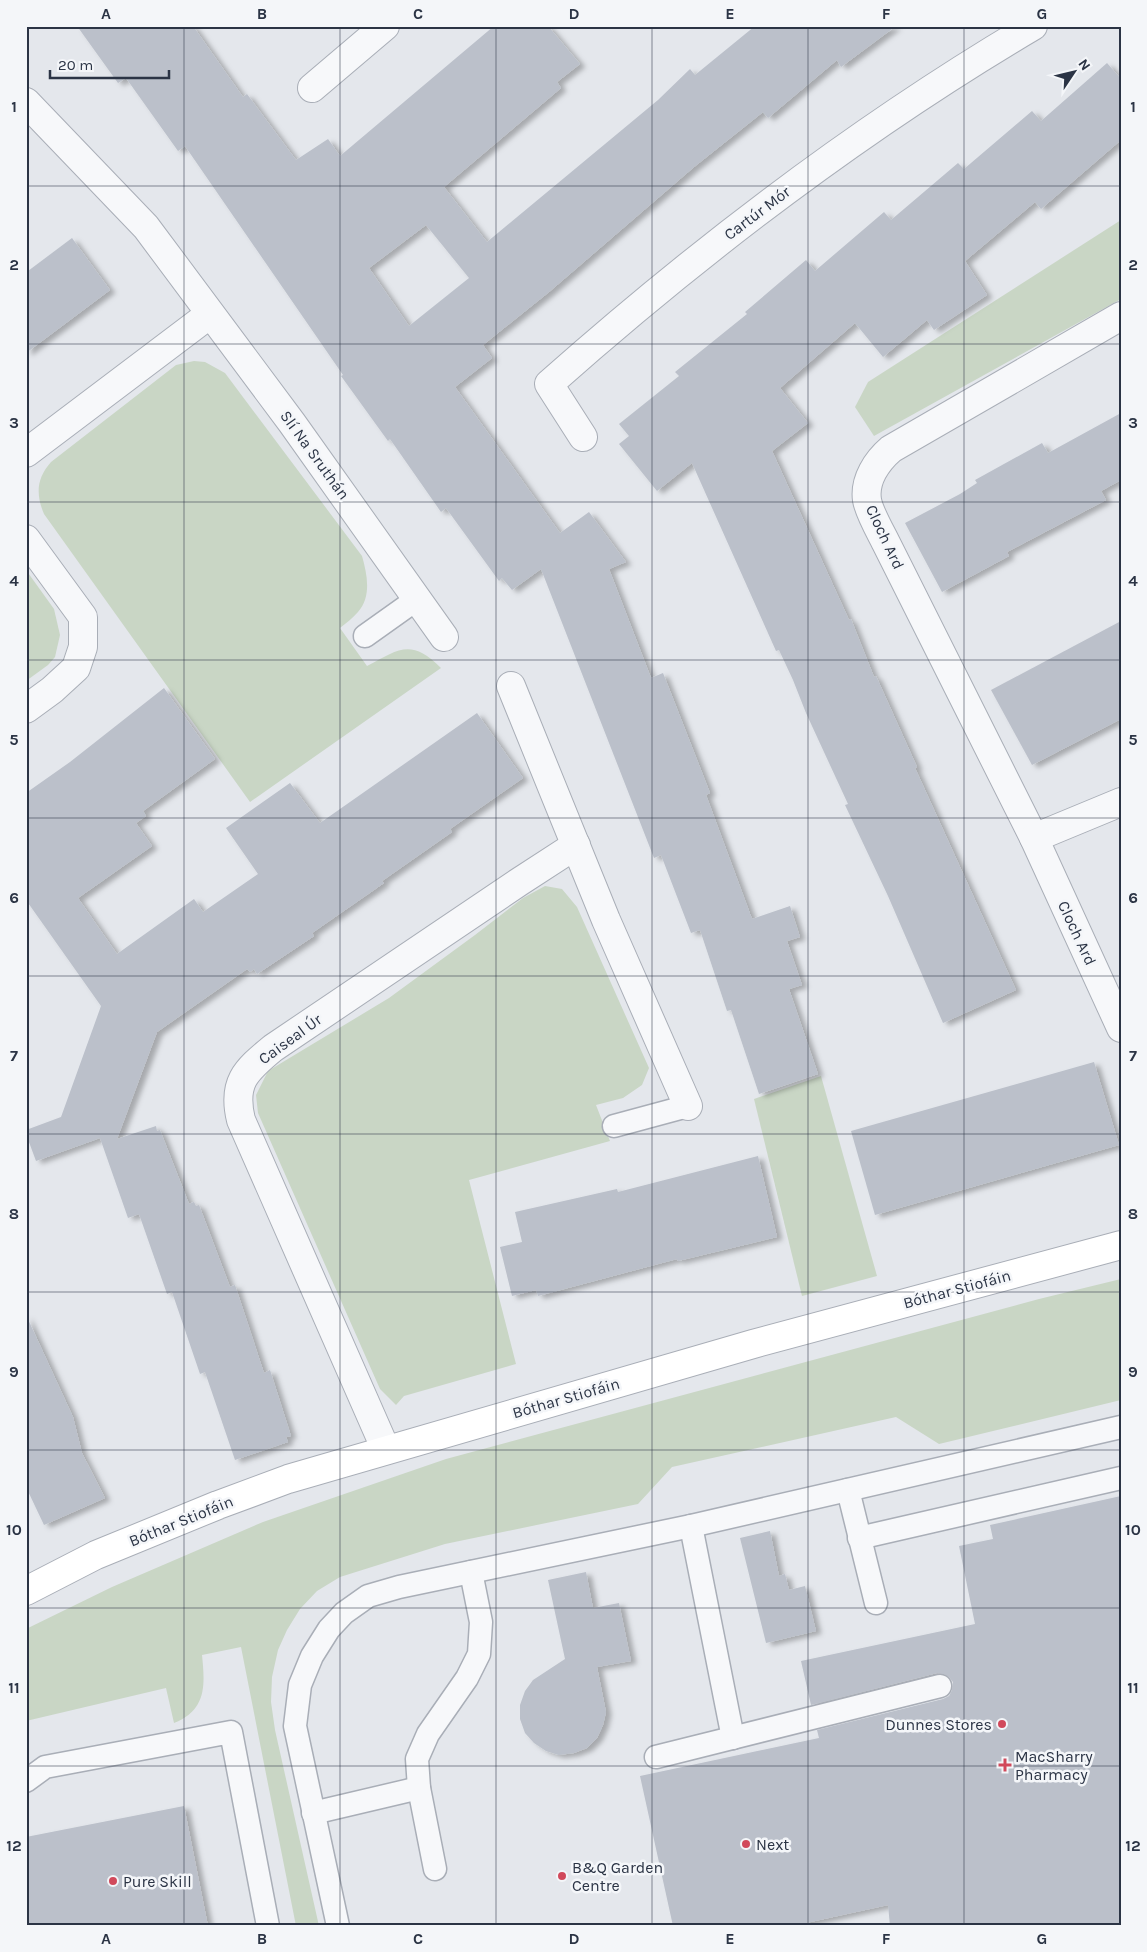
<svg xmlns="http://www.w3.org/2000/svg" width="1147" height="1952" font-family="Karla,sans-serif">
<defs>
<filter id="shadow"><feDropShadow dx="5.5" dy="3" stdDeviation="2.5" flood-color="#0004"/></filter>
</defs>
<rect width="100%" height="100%" fill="#e4e7ec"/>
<g fill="#c9d6c5">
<polygon points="1121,220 1121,299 874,436 855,407 868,382"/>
<path d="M194,361L205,362L225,373L362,556C367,574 372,596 358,612C353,618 346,623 340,628L367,666C399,649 411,638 441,668L250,802L44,514C36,495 36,479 51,462L176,365Z"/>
<polygon points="26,570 54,609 60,635 55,657 48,665 26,681"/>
<polygon points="545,886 562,889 577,907 649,1068 642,1085 623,1098 596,1105 610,1141 469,1180 516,1364 404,1396 396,1405 380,1389 258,1113 256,1095 268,1071 389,998 475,935 523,898"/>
<polygon points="821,1076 877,1276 802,1296 754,1099"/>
<path d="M1121,1279V1400L939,1444L896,1417L672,1467L638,1504L445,1544L340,1577L317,1591L300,1609L287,1630L278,1650L272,1677L271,1702L275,1730L319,1926H296L241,1647L202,1655C205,1685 207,1710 174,1723L166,1688L26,1721V1629L112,1587L263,1522L446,1459L1039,1299Z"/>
</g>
<g fill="#bbc0ca" fill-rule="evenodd" filter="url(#shadow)">
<path d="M77,26H193L243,97L247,94L296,160L328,139L340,156L494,26H548L580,64L557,82L561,88L444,187L487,242L658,100L690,69L695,75L755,26H896L841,67L837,60L768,118L763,112L694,167L549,292L483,345L492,358L455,387L560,533L589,512L626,562L609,569L651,678L663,673L710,793L706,795L752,919L790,906L800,937L787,941L802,985L789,989L818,1074L759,1094L731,1010L727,1011L700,930L691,933L661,855L654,858L541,569L512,590L502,578L499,581L446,508L441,512L390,439L388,441L341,376L343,375L185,146L178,151L126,78L118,83ZM426,225L469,278L409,326L369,268Z"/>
<polygon points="1107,63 1121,79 1121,140 1041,209 1035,202 965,261 987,295 934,330 927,320 883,357 855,323 780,388 808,423 772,451 849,620 851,619 874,677 876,676 917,767 915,768 1016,990 943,1023 888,896 845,805 848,804 806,713 793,680 779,650 776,651 692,463 657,491 619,444 629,436 619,424 679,376 675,372 747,314 745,312 806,260 815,271 884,212 891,220 958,163 964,169 1032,111 1041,121"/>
<polygon points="72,238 110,290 26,353 26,278 28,271"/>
<polygon points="1121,413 1121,480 1101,491 1106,500 1007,552 1009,556 942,592 905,523 960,494 977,483 975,480 1042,443 1048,453"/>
<polygon points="1121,621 1121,719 1032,765 991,690"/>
<polygon points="164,688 215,759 143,811 146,816 136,823 152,846 78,898 117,954 194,899 203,912 258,874 226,828 290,783 320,823 477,713 523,778 450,829 452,832 382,881 384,883 312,933 314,936 257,974 254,969 250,972 247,969 157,1032 117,1139 156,1126 157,1131 160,1130 189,1204 194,1202 196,1206 199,1205 230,1287 235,1285 264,1373 270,1370 291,1436 286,1437 288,1442 235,1460 205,1372 200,1374 172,1292 167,1294 139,1214 128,1218 100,1138 36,1161 26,1134 26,1130 61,1117 101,1006 26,900 26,793 70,762"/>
<polygon points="1094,1062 1119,1145 875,1215 851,1131"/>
<polygon points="758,1156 777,1237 678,1261 677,1259 538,1296 536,1290 512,1296 500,1247 522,1242 515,1212 617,1189 618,1192"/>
<polygon points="26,1315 73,1417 82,1453 105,1498 44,1525 26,1487"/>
<polygon points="1121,1496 1121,1926 890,1926 888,1905 792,1926 673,1926 640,1776 819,1738 817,1730 943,1699 949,1696 952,1690 953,1682 949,1677 944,1674 937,1673 811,1705 801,1661 975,1624 959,1546 993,1539 990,1525"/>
<polygon points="770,1531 779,1576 785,1574 789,1590 805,1586 816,1631 766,1643 740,1538"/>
<polygon points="586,1572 593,1608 619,1603 631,1661 597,1667 606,1712 603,1725 597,1738 587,1748 574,1753 559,1755 546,1751 534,1743 525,1733 520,1719 520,1705 525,1691 533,1680 565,1659 548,1580"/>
<polygon points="184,1806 208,1926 26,1926 26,1837"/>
</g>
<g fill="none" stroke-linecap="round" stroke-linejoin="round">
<defs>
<g id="lane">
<polyline points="365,636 417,599"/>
<polyline points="614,1126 688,1106"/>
<polyline points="848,1490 876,1603"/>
<polyline points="691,1526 733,1738"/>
<polyline points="859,1538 1121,1478"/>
<polyline points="656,1757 940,1686"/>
<polyline points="26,1781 45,1767 231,1732 268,1926"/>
<polyline points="313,1813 419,1788"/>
<polyline points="435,1869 419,1788 417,1759 428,1734 467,1678 479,1654 481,1622 471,1572"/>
<polyline points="338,1926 295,1726 300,1685 312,1656 329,1629 344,1613 368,1596 399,1587 691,1526 1121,1427"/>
</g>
<g id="street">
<polyline points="312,88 385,26"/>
<polyline points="26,102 146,227 292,423 444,637"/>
<path d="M1121,316L891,449C877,461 864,480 867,500C869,512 880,531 886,543L1034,838L1121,1028"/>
<path d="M583,437L549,384C699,251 860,128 1033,26"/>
<polyline points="26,453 210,314"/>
<polyline points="26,539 83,617 83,647 76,668 52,690 26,709"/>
<polyline points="511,686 606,920 688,1106"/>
<polyline points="1034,838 1121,802"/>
<path d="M386,1450L241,1120C232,1083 245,1071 273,1048L519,882L576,845"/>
</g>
<polyline id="secondary" points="26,1591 96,1555 218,1505 288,1479 753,1344 1121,1245"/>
</defs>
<use href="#lane" stroke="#a9aeb7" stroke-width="25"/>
<use href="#street" stroke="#a9aeb7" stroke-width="30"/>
<use href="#secondary" stroke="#a9aeb7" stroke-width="30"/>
<use href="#lane" stroke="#f7f8fa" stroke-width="22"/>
<use href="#street" stroke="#f7f8fa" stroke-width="28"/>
<use href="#secondary" stroke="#fff" stroke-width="28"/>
</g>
<path fill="none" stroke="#2b3445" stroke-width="1" stroke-opacity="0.55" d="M184,26V1926M340,26V1926M496,26V1926M652,26V1926M808,26V1926M964,26V1926M26,186H1121M26,344H1121M26,502H1121M26,660H1121M26,818H1121M26,976H1121M26,1134H1121M26,1292H1121M26,1450H1121M26,1608H1121M26,1766H1121"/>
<g fill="#d1495b" stroke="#f4f6f9" stroke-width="2">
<circle cx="1002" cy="1724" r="5"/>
<path d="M1002.5 1757.5h5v5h5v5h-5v5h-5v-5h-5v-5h5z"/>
<circle cx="746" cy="1844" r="5"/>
<circle cx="562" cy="1876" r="5"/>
<circle cx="113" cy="1881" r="5"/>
</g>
<g text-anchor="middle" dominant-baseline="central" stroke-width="5" stroke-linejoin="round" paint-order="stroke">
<g font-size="16" fill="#2b3445" stroke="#f4f6f9">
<text transform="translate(757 213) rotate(-37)">Cartúr Mór</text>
<text transform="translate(315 455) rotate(54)">Slí Na Sruthán</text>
<text transform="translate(885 537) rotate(65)">Cloch Ard</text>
<text transform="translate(1077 933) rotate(65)">Cloch Ard</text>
<text transform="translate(290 1039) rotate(-36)">Caiseal Úr</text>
<text transform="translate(957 1289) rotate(-15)">Bóthar Stiofáin</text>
<text transform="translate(566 1398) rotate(-16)">Bóthar Stiofáin</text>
<text transform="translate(181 1521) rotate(-22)">Bóthar Stiofáin</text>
</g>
<g font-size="16" fill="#2b3445" stroke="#f4f6f9" text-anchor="start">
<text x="992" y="1724" text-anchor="end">Dunnes Stores</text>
<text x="1015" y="1756">MacSharry<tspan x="1015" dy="18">Pharmacy</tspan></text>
<text x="756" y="1844">Next</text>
<text x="572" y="1867">B&amp;Q Garden<tspan x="572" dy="18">Centre</tspan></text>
<text x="123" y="1881">Pure Skill</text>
</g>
</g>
<rect width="1147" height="1952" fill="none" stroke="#f4f6f9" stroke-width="55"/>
<g transform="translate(1074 72) rotate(55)" stroke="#f4f6f9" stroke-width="4" paint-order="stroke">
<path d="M0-4L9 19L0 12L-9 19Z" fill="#2b3445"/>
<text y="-8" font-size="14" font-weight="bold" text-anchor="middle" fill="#2b3445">N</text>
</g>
<path d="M50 70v8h119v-8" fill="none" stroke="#2b3445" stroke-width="2.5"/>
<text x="58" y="70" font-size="15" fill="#2b3445" stroke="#f4f6f9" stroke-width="4" paint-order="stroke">20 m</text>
<rect x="28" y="28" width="1092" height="1896" fill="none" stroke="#2b3445" stroke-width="2"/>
<g font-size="16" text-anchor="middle" font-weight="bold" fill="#2b3445">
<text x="106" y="19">A</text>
<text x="262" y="19">B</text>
<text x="418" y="19">C</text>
<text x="574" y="19">D</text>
<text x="730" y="19">E</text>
<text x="886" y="19">F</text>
<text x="1042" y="19">G</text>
<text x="14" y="112">1</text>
<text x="1133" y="112">1</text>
<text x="14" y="270">2</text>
<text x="1133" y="270">2</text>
<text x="14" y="428">3</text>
<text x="1133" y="428">3</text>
<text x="14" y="586">4</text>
<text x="1133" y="586">4</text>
<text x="14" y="745">5</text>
<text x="1133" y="745">5</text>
<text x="14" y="903">6</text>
<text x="1133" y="903">6</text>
<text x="14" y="1061">7</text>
<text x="1133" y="1061">7</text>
<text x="14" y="1219">8</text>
<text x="1133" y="1219">8</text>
<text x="14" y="1377">9</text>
<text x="1133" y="1377">9</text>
<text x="14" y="1535">10</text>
<text x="1133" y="1535">10</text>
<text x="14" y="1693">11</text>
<text x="1133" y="1693">11</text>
<text x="14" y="1851">12</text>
<text x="1133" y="1851">12</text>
<text x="106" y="1944">A</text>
<text x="262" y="1944">B</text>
<text x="418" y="1944">C</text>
<text x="574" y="1944">D</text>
<text x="730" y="1944">E</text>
<text x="886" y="1944">F</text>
<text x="1042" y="1944">G</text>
</g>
</svg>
